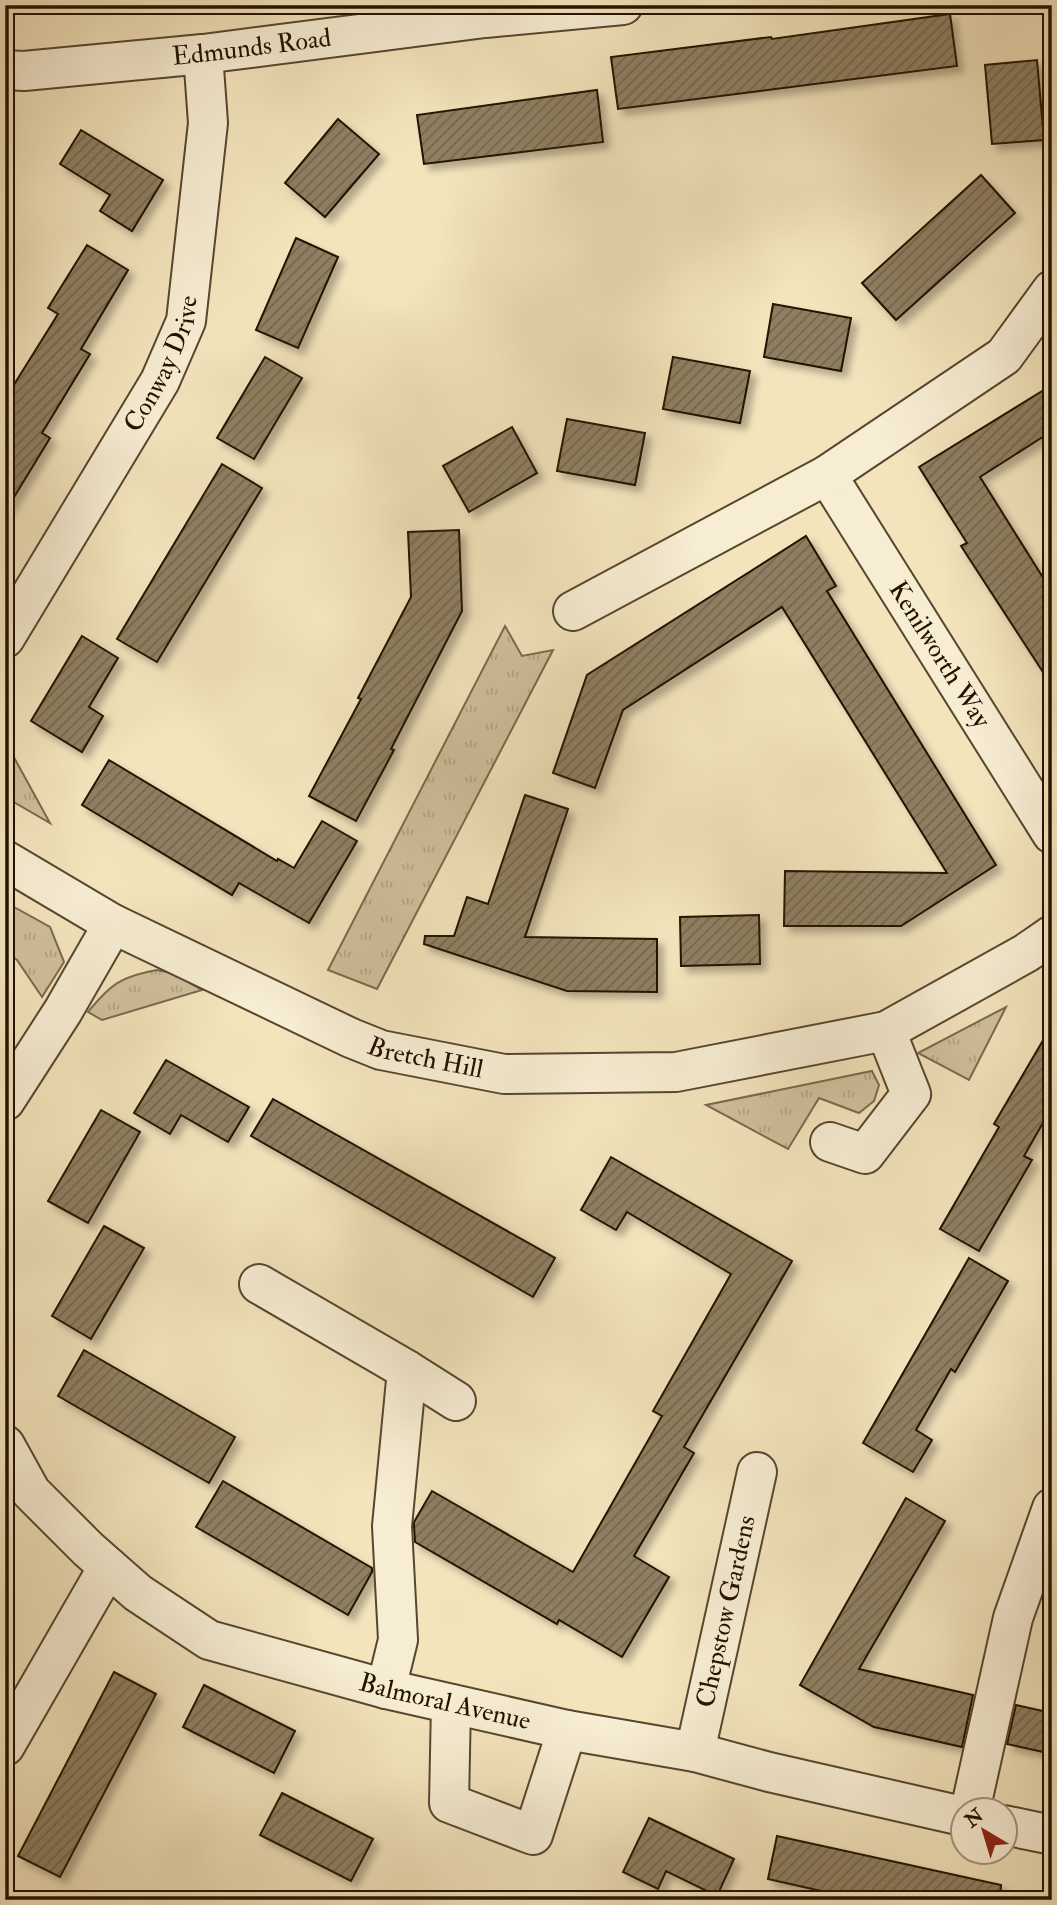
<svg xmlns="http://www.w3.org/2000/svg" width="1057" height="1905" font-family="'IM FELL Double Pica',serif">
<defs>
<pattern id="grass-tufts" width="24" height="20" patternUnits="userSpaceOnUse" patternTransform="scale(1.75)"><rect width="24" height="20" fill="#d0c09c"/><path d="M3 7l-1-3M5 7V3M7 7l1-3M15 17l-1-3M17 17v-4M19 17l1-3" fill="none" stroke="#b2a485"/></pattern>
<pattern id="building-hatch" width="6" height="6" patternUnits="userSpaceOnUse" patternTransform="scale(1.75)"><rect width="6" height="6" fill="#8f7f62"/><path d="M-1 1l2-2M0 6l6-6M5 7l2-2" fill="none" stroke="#74674e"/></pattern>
<filter id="shadow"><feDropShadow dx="6" dy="6" stdDeviation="3.5" flood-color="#0004"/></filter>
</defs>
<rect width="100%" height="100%" fill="#f3e4bc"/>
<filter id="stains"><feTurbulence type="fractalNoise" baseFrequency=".00286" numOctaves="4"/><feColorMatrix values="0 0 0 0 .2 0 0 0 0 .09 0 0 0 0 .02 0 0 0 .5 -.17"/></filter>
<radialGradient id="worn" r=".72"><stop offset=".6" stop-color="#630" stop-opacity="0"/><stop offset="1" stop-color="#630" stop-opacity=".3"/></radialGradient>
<g fill="url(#grass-tufts)" stroke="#7a694e" stroke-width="2">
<polygon points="505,626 522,656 553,650 377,989 328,970"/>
<polygon points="5,741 50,823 5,797"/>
<polygon points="5,902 50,927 64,962 42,997 17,960 5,952"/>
<path d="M157,970L172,973L202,990L102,1020L88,1012C110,985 121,976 157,970Z"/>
<polygon points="1006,1007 969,1080 918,1053"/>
<polygon points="872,1071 879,1085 874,1101 859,1113 819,1098 788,1149 706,1105"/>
</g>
<g fill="url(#building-hatch)" stroke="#231200" stroke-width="2" filter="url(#shadow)">
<polygon points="950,14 957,66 618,109 611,57 771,37 772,39"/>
<polygon points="1037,60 1044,140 992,144 985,65"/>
<polygon points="597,90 603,142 424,164 417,115"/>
<polygon points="338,119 379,154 325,217 285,183"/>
<polygon points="81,130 163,180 132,231 100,211 110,195 60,164"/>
<polygon points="981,175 1015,213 896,320 862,283"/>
<polygon points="296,238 338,257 298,348 256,330"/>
<polygon points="87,245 128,270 81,349 90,354 42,433 50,438 5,512 5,399 58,314 48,308"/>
<polygon points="773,304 851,318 841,371 764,357"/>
<polygon points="265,357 302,378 254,459 217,438"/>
<polygon points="673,357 750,371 740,423 663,409"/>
<polygon points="1052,385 1052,431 980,477 1052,592 1052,686 961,546 967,543 919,467"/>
<polygon points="567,419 645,433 635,485 557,471"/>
<polygon points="512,427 537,473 469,512 443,466"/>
<polygon points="222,464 262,488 157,662 117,639"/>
<polygon points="459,530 462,611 391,749 394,750 356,821 309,796 361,699 358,698 411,597 408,532"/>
<polygon points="806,536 836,586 827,591 996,865 901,926 784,926 785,871 947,873 782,607 623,710 595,788 553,773 587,675"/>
<polygon points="82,636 118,658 89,707 103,716 82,752 31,721"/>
<polygon points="109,760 277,861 278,859 294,868 322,821 357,841 309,923 239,883 232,895 82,805"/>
<polygon points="525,795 568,809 525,937 657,939 657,992 567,991 424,944 425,936 454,936 467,897 488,904"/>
<polygon points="759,915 760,964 681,966 680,917"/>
<polygon points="1052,1025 1052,1107 1024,1156 1032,1160 979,1251 940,1229 999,1127 994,1124"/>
<polygon points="166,1060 249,1107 228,1142 181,1115 170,1134 134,1113"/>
<polygon points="273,1099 555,1258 533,1297 251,1136"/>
<polygon points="101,1110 140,1132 88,1223 48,1201"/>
<polygon points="611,1157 792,1261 684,1447 694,1453 634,1556 669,1577 622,1657 559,1620 557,1624 415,1542 414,1526 414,1522 432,1491 573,1572 662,1416 653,1411 731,1274 627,1212 616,1230 581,1210"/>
<polygon points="104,1226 144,1248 91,1339 52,1316"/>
<polygon points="969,1258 1008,1281 955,1372 951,1369 916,1430 932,1440 913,1472 863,1443"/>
<polygon points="84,1350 235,1437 209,1483 58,1396"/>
<polygon points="223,1481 372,1568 372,1572 348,1615 196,1527"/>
<polygon points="906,1498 945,1521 859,1669 973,1695 962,1747 874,1727 800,1685"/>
<polygon points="114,1672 156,1694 60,1877 18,1856"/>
<polygon points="204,1685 295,1731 274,1773 183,1727"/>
<polygon points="1016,1705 1052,1713 1052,1754 1007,1744"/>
<polygon points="282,1793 373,1839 351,1881 260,1835"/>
<polygon points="649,1818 734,1859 717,1896 666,1871 658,1889 623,1872"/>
<polygon points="777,1836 1001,1885 1000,1900 861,1900 768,1879"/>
</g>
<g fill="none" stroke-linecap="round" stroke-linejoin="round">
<defs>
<g id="minor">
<path id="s1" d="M5,70L24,71L203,54L485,18L623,5"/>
<path id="s2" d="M827,475L1052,834"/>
<polyline points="573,611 827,475 1004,356 1052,290"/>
<path id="s3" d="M5,638L160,381L186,321L208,123L203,54"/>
<path id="s4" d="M5,860L113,924L351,1038L381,1050L504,1074L676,1072L886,1031L1026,953L1052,935"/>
<polyline points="5,1101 63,1011 113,924"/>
<polyline points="830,1142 865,1154 911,1094 886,1031"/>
<polyline points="259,1284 407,1370 392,1526 398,1640 386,1689"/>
<polyline points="407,1370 456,1401"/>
<path id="s5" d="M5,1445L31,1492L88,1549L138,1593L209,1640L386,1689L567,1730L695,1752L769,1772L962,1816"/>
<polyline points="451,1704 449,1803 533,1835 567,1730"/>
<polyline points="5,1746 108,1567"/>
<path id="s6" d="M695,1752L757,1472"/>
<polyline points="970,1811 1013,1618 1052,1508"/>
<polyline points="1004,1825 1052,1835"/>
</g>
</defs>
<use href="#minor" stroke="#57462f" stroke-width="42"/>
<use href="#minor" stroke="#f7edd3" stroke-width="38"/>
</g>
<g text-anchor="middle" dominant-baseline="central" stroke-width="5" stroke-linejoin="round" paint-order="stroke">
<g font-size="26" fill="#231200" stroke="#f7edd3">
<text stroke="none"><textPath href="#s1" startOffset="248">Edmunds Road</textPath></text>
<text stroke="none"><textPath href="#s3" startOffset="317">Conway Drive</textPath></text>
<text stroke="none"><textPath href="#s2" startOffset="212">Kenilworth Way</textPath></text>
<text stroke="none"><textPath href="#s4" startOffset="467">Bretch Hill</textPath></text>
<text stroke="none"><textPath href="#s6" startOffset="144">Chepstow Gardens</textPath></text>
<text stroke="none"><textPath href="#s5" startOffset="530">Balmoral Avenue</textPath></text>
</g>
</g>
<rect width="1057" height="1905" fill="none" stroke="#f3e4bc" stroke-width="28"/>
<rect x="7" y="7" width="1043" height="1891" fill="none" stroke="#231200" stroke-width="3.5"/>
<rect x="14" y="14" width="1029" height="1877" fill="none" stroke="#231200" stroke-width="2"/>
<g transform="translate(984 1831) rotate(322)"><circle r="33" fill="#f7edd3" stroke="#a2957f" stroke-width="2"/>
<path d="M0-5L12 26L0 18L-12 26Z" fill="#8f2418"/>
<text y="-10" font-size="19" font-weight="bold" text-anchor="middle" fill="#231200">N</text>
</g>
<rect width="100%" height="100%" filter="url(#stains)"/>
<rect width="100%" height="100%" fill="url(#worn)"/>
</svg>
